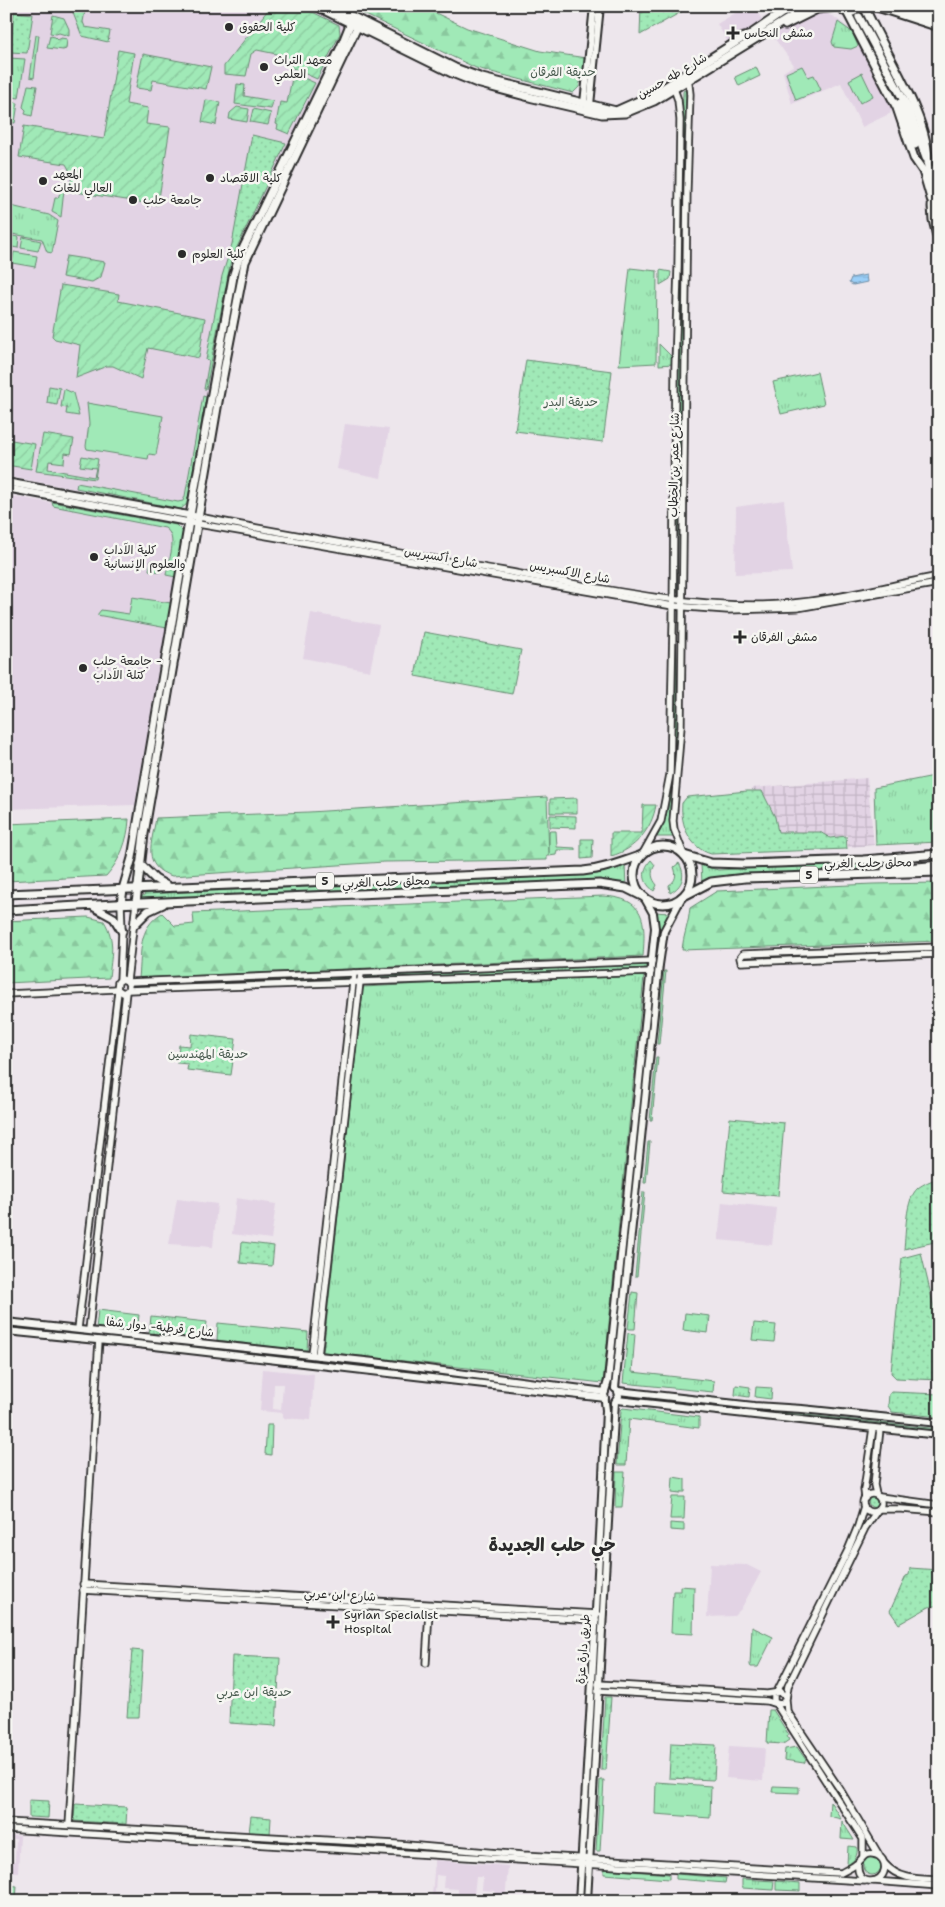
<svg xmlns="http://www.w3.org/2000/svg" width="945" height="1907" font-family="'Shantell Sans','Playpen Sans Arabic',sans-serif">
<defs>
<pattern id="industrial-grid" width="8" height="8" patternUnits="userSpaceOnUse" patternTransform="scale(1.25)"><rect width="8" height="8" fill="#e2d3e4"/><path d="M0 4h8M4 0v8" fill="none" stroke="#c2b5c4"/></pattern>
<pattern id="grass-tufts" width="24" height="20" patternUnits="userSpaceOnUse" patternTransform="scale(1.25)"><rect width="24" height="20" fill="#a0e9b7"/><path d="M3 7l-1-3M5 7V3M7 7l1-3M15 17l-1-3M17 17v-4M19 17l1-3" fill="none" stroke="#8ac89e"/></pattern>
<pattern id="forest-firs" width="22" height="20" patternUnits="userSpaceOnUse" patternTransform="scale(1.25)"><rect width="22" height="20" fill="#a0e9b7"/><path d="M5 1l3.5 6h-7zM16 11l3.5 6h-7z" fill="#8ac89e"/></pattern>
<pattern id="park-dots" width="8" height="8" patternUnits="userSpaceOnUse" patternTransform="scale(1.25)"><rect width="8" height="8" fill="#a0e9b7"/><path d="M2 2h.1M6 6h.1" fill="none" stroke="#8ac89e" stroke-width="1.8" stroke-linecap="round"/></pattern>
<pattern id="garden-furrows" width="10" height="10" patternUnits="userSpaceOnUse" patternTransform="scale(1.25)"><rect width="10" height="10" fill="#a0e9b7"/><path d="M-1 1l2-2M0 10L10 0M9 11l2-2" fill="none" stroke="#8ac89e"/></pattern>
<pattern id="water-rules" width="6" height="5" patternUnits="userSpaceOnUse" patternTransform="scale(1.25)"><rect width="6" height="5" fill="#9acff8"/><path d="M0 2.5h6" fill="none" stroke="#85b2d5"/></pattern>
</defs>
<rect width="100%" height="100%" fill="#ede6ec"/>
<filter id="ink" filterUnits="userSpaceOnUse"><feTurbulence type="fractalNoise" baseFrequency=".02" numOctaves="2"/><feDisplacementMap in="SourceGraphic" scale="10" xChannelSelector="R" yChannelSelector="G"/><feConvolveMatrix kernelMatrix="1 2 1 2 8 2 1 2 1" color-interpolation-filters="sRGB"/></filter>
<g filter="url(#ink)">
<g fill="#e2d3e4" fill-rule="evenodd">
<polygon points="6,6 305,6 344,25 339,43 231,260 187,504 181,509 6,476"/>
<polygon points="747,6 754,6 763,21 728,42 717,24"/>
<polygon points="823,12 834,17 853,31 893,110 890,112 891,113 862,127 841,83 792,104 783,72 794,65 772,35 796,23"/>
<polygon points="345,424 389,429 381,478 337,469"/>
<polygon points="6,495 176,525 183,532 135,805 6,809"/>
<polygon points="784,500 792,572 735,574 736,507"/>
<polygon points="311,613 379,625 370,671 303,658"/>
<polygon points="236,1198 276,1204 271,1239 232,1234"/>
<polygon points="177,1199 217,1204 213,1247 169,1244"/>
<polygon points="722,1202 776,1208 772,1245 718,1240"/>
<path d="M263,1369L314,1374L311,1420L283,1418V1413L260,1411ZM274,1384H283L281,1410L273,1409Z"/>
<polygon points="710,1564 747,1565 761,1572 741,1609 734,1616 707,1617"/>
<polygon points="729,1746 765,1748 763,1781 726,1778"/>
<polygon points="6,1835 20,1836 18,1872 6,1871 6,1846 9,1847 9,1861 15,1861 16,1839 6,1838"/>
<path d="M435,1860L508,1866L505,1901L432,1896ZM436,1875L444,1876L443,1888L458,1889V1894L435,1893ZM476,1877H483L482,1890L495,1891V1895L474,1894Z"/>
</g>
<polygon fill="url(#industrial-grid)" points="867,778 874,845 848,847 847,835 830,838 820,832 803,833 775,835 754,849 752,788"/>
<g fill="url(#grass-tufts)" stroke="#668a71">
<polygon points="838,22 852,32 858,46 851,49 834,47 832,42"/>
<polygon points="36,35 39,35 34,78 30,77"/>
<polygon points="9,58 25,59 19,98 6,96"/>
<polygon points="28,85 37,86 32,116 25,114 26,110 23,107"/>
<polygon points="684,90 686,91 677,593 676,553 683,92"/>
<polygon points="6,101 18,103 15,123 6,122"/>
<polygon points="61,190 64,190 61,217 52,212 55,198 58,198"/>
<polygon points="11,206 49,215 58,221 52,253 47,252 42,239 6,233 6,219"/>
<polygon points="630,268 657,271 656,363 619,365"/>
<polygon points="660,270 671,272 670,279 660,285"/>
<polygon points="659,344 673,358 673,364 659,365"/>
<polygon points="817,372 824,404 781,414 773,382"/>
<polygon points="49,386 60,388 57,405 47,403"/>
<polygon points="64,389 73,393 79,416 66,414 67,408 61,407"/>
<polygon points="203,396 206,397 187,504 181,509 76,488 77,483 178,502 183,501 185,496"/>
<path d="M52,502L176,525L183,532L176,577L166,575C168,561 179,537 165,528L53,506Z"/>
<polygon points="151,560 161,562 160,572 149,570"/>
<polygon points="132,597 171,603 167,628 97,615 101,610 129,614"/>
<path d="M676,619L677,723L670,812V822L674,837H657C671,813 671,786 673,758C677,712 676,665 676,619Z"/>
<polygon points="939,775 939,842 876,845 874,788"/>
<polygon points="549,831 556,831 557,847 575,848 575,850 557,850 556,855 549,856"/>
<path d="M651,860L655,865C650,873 652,879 657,885L654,891C643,883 641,871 651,860Z"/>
<path d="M679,863C686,875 683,886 670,893L669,885C676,881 677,875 674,867Z"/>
<polygon points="701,865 718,870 816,865 887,865 817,872 728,875 702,883"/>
<polygon points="625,866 626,885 615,882 559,882 145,900 141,899 141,897 145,894 597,874"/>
<polygon points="654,912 670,913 662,928 657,957"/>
<polygon points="643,964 646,965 646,967 643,969 368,979 366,977"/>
<polygon points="664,971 666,971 659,1044 657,1044"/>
<polygon points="644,976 603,1383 323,1352 363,987 546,978"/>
<polygon points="347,977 349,978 347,979 281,981 283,979"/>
<polygon points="269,980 270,982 221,984 221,981"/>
<polygon points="207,982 207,984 131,987 131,984"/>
<polygon points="656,1057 658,1057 652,1120 650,1120"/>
<polygon points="648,1142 650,1142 646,1183 644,1183"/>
<polygon points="643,1192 645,1192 637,1276 635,1276"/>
<polygon points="632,1292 638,1293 635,1329 628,1329"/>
<polygon points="98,1310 139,1315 137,1333 96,1329"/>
<polygon points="685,1313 710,1316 708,1333 683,1330"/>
<polygon points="151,1316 207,1322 204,1341 149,1335"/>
<polygon points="218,1323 308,1332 307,1351 217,1340"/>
<polygon points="754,1323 776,1325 774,1342 752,1340"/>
<polygon points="6,1327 363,1365 365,1367 364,1369 6,1331"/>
<polygon points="628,1333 635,1334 632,1372 714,1381 713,1392 623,1383"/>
<polygon points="382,1367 600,1391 600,1395 381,1369"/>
<polygon points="736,1385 750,1387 749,1397 735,1395"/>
<polygon points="756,1387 772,1388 771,1399 755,1397"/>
<polygon points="629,1396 750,1409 749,1412 629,1399"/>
<polygon points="623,1408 699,1417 699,1428 629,1419 626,1465 617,1465 621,1410"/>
<polygon points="758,1410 939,1429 939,1432 757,1413"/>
<polygon points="267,1425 272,1425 271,1455 265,1454"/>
<polygon points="616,1472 625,1472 622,1507 615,1507"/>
<polygon points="673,1477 685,1479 685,1492 680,1492 680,1494 672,1493"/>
<polygon points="672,1497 685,1497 684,1519 670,1519"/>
<polygon points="670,1523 684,1524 684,1531 670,1530"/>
<polygon points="680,1586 694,1587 693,1634 671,1633 673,1591 680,1591"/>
<polygon points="752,1627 773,1637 758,1667 751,1667 750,1665"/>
<polygon points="605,1697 611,1697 606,1770 601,1770"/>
<polygon points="769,1710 773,1710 789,1735 787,1736 789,1740 783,1744 767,1743"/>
<polygon points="797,1747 806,1760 804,1763 784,1760 785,1749"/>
<polygon points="600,1780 604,1780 600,1851 596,1851"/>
<polygon points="656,1782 711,1786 710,1818 655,1814"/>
<polygon points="773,1786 799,1787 799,1793 772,1792"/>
<polygon points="830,1801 841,1819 829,1816"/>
<polygon points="842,1821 854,1840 841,1839"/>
<path d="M848,1846L857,1847C858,1855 855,1861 847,1865Z"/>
<circle cx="872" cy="1866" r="9"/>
<polygon points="604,1869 669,1874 669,1879 604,1874"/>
<polygon points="676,1874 726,1878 725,1883 676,1879"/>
<polygon points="742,1879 774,1881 773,1890 742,1888"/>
<polygon points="776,1881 800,1883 800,1891 776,1890"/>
</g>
<g fill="url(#forest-firs)" stroke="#668a71">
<polygon points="347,6 421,6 467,28 540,51 586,58 579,87 573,93 476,68"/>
<polygon points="756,67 760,76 739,86 735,77"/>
<path d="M547,797L549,856H547V860L384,862L172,876C141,867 152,842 156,818L309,812Z"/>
<path d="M129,819C128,840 120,861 106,876L6,881V824Z"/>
<path d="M939,883V941L682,950C683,936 689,923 690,908L717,891L873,884Z"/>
<path d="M603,896C645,898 646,920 643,956L139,978C142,951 137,929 162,913L175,926L194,924L193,913Z"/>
<path d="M88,917L104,921C116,941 111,956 109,978L6,983V921Z"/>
</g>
<g fill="url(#park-dots)" stroke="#668a71">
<polygon points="78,6 89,6 88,9 85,11 83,22 85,27 110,31 108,42 82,36 73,13"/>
<polygon points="641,6 692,6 640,35"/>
<polygon points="14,12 33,14 27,53 10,52"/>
<polygon points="252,135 286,143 231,260 206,389 204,389 209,361 206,360 222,276 232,244"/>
<polygon points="526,360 612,371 603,442 515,431"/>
<polygon points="424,632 521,650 512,694 415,676"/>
<path d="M747,791H762L775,817L778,832H820L830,838L846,836L847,849L711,854C690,848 680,825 682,803L687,797Z"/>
<polygon points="577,798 577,813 550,813 550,799"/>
<polygon points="550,815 576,816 576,828 550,827"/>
<polygon points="581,839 593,839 592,858 581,859"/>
<polygon points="191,1034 236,1039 231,1075 187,1070 188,1064 177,1063 179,1045 190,1046"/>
<polygon points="730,1118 784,1123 778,1196 723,1191"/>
<path d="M939,1178V1241L904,1249C906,1233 905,1199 918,1188C923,1184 932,1180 939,1178Z"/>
<polygon points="242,1242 274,1246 272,1266 240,1263"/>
<polygon points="921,1253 939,1328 939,1380 896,1378 891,1373 902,1258"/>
<polygon points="892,1392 939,1394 939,1417 892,1412 888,1406 889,1394"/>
<circle cx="874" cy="1502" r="5.5"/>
<polygon points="910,1568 939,1570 939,1605 929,1607 899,1624 890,1611 906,1576 909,1575"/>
<polygon points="132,1650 143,1651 139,1717 127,1717"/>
<polygon points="232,1656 280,1658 276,1726 229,1723"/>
<polygon points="671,1743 716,1745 714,1780 669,1778"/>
<polygon points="29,1800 49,1801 48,1818 29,1817"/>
<polygon points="75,1804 127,1807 126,1824 74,1821"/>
<polygon points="251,1816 271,1818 270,1834 249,1833"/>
<polygon points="6,1885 17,1886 16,1901 6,1901"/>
</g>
<g fill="url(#garden-furrows)" stroke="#668a71">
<polygon points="271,6 300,6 339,25 340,34 317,79 292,68 286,56 257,50 251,54 246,76 224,74 224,66"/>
<polygon points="53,15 64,18 69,29 69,36 59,33 56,34 50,33"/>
<polygon points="50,36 55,37 58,40 61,38 67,39 66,49 63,50 47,48"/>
<polygon points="118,50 134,53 126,104 148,108 146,124 170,127 158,205 69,191 72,175 66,164 19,157 24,126 104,139"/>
<polygon points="143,54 211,67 206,89 153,80 151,90 136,88"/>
<polygon points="293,73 315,83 289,134 277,129 278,125 276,124 280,102 287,103"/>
<polygon points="237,84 245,85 244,96 273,101 271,109 235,104"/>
<polygon points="206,100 220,102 216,125 202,122"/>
<polygon points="237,107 249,109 247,122 229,119 230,113"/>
<polygon points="253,109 271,113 268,125 250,122"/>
<polygon points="66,256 105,262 101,277 92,282 62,277"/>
<polygon points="61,285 119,294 118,301 205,318 199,358 148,348 141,379 113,366 107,366 76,378 80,345 55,339 52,336"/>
<polygon points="43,434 74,439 71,454 65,453 64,463 49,461 48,469 94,477 96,468 80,466 82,456 98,459 95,479 36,471"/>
<polygon points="6,439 35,444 31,469 6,465"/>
<path d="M643,805H656C652,829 635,850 611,856V833H642Z"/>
</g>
<g fill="#a0e9b7" stroke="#668a71">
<polygon points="802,66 808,77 814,75 821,90 796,100 786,73"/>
<polygon points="862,73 873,96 860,103 849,80"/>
<polygon points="6,235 19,237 18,248 6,246"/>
<polygon points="23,237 41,241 38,251 21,248"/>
<polygon points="14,252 37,256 35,267 12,263"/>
<polygon points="87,403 163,416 156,455 149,454 148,459 87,449 86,446 89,424"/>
</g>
<polygon fill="url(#water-rules)" stroke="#6e8da6" points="866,275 867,282 853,285 849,283 851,278"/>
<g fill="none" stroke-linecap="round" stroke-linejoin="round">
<polyline stroke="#c6c1c5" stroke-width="7" stroke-dasharray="7 3.5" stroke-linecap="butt" points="849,6 855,19"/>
<defs>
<g id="tertiary">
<polyline points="930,170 939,167"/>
<path d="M199,517C300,537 403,553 504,571C589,586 677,606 763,605C822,604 881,587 939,576"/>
<polyline points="198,524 673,606 727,610 797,608 939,583"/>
<polyline points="642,855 661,821 670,774 673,624 675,366 678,267 680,120 678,100 673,86"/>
<polyline points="684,855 674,829 673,821 681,727 687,190 690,94 688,77"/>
<polyline points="939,947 743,954 740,958 741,962 939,954"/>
<polyline points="120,980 122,931 121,904"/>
<polyline points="127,981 136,903"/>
<polyline points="128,982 652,961"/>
<polyline points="128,990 129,985 127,981 122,979 118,982 117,989 123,993 128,990 651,972"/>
<polyline points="6,994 117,989"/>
<polyline points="78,1329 118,991"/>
<polyline points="89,1330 126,992"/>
<polyline points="312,1355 354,973"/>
<polyline points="318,1356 361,973"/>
<circle cx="872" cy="1503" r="9"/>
<polyline points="876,1494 874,1485 880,1429"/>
<polyline points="880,1497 939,1505"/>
<polyline points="865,1498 864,1490 873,1428"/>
<polyline points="879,1509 901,1509 939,1512"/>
<polyline points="877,1511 865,1528 788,1686 786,1699 787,1711 841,1791 879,1855"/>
<polyline points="83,1584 597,1614"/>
<polyline points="83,1590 596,1620"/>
<polyline points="426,1663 429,1611"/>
<polyline points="598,1684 767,1694 780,1692 786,1697 783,1703 779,1704 774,1702 774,1696 775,1693"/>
<polyline points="598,1691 767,1701 776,1704 863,1839 863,1856"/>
<polyline points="777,1692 848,1550 858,1526 864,1506"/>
<path d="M6,1822L396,1844L523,1855L841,1873C846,1870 851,1868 855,1865C862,1861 863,1852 873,1854C891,1857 887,1883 869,1881C860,1880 857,1872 858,1864"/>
<polyline points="69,1825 99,1340"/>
<polyline points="6,1829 865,1881"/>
<path d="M885,1864C899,1880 919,1879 939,1880"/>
<polyline points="874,1881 939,1886"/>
</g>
<g id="secondary">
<polyline points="584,103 594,6"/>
<polyline points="590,105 600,6"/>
<polyline points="6,482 199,517"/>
<polyline points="6,488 198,524"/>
<polyline points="6,1322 374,1362 605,1392"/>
<polyline points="6,1331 137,1344 605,1398"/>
<polyline points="615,1388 659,965 664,931 682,897"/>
<polyline points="618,1391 754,1406 802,1409 939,1423"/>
<polyline points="617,1400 939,1435"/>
<path d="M579,1901C589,1737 599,1574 606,1410L604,1394L608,1381L655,928L653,913L644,897"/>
<polyline points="587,1901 611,1468 615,1402 619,1396 618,1391 615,1388"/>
</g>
<g id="primary">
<polyline points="316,6 452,73 477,83 533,98 602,114 625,113 654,101 809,6"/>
<polyline points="331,6 455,68 482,78 616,111 654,94 744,37 757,34"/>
<path d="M864,6C883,50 931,119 928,166"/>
<polyline points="874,6 939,27"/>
<polyline points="895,6 930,19"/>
<polyline points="913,6 939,16"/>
<polyline points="844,11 853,12 861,6"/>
<polyline points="847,12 897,108 914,158 923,171"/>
<polyline points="859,17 909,110 926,158"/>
<polyline points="785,25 817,9 839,7"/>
<polyline points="751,34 792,6"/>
<polyline points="900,103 915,145"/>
<polyline points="932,206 933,220 939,244"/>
<polyline points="136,903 144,834 218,402 245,262 360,21"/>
<polyline points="121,904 123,889 132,858 140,810 192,504 233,277 240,255 341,47 353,17"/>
</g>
<g id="trunk">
<polyline points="928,166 939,204"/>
<polyline points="923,171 939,226"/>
<circle cx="663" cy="875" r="29"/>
<polyline points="684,855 711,863 745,864 863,860 939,854"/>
<polyline points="140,864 155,879 169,887"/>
<polyline points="885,870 939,865"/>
<path d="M6,894L583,871C604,869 622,862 642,855"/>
<polyline points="682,897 711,882 745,878 939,872"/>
<polyline points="94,907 114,918 122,931"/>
<polyline points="6,910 115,904 599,884 626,888 644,897"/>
<polyline points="135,924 148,911 163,904"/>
</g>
</defs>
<use href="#tertiary" stroke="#2b2b2b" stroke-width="9"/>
<use href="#secondary" stroke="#2b2b2b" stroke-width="10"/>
<use href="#primary" stroke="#2b2b2b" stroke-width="11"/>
<use href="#trunk" stroke="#2b2b2b" stroke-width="11"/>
<use href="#tertiary" stroke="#f6f6f2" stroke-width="5.5"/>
<use href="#secondary" stroke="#f6f6f2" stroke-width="6"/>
<use href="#primary" stroke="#f6f6f2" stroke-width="7"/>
<use href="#trunk" stroke="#f6f6f2" stroke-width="7"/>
</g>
</g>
<g fill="#2b2b2b" stroke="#f6f6f2" stroke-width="2">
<circle cx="229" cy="27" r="5"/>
<path d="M730.5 25.5h5v5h5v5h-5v5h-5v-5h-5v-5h5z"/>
<circle cx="264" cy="67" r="5"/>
<circle cx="210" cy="178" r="5"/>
<circle cx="43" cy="181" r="5"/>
<circle cx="133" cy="200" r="5"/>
<circle cx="182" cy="254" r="5"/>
<circle cx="94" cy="557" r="5"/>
<path d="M737.5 629.5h5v5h5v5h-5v5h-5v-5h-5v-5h5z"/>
<circle cx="83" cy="668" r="5"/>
<path d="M330.5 1614.5h5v5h5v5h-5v5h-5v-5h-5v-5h5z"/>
</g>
<g text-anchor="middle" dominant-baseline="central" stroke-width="5" stroke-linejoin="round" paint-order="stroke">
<g fill="#f6f6f2" stroke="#686867" stroke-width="1">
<rect x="800" y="866.5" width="18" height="17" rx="4"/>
<rect x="316" y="872.5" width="18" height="17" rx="4"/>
</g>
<g font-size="11" font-weight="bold" fill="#2b2b2b">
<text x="809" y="875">5</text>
<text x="325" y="881">5</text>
</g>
<g font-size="12" fill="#2b2b2b" stroke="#f6f6f2" text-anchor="start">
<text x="239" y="27">كلية الحقوق</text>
<text x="744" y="33">مشفى النحاس</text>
<text x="274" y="60">معهد التراث<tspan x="274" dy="14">العلمي</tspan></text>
<text x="53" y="174">المعهد<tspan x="53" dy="14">العالي للغات</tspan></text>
<text x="220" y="178">كلية الاقتصاد</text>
<text x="143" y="200">جامعة حلب</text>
<text x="192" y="254">كلية العلوم</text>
<text x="104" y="550">كلية الآداب<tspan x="104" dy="14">والعلوم الإنسانية</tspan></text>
<text x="751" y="637">مشفى الفرقان</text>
<text x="93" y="661">جامعة حلب -<tspan x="93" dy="14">كتلة الآداب</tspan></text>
<text x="344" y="1615">Syrian Specialist<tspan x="344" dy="14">Hospital</tspan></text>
</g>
<g font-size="12" fill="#485a4e" stroke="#f6f6f2">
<text x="563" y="72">حديقة الفرقان</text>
<text x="571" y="402">حديقة البدر</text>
<text x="208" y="1054">حديقة المهندسين</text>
<text x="254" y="1692">حديقة ابن عربي</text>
</g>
<g font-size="12" fill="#2b2b2b" stroke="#f6f6f2">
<text transform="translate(672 76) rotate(-30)">شارع طه حسين</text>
<text transform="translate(674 465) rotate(-89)">شارع عمر بن الخطاب</text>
<text transform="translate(441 557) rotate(10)">شارع أكسبريس</text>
<text transform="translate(570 572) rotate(10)">شارع الاكسبريس</text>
<text transform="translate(868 863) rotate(-1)">محلق حلب الغربي</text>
<text transform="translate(386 882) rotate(-2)">محلق حلب الغربي</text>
<text transform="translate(160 1327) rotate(6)">شارع قرطبة- دوار شفا</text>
<text transform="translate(340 1595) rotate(3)">شارع ابن عربي</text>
<text transform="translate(583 1649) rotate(-86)">طريق دارة عزة</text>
</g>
<g font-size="18" font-weight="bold" fill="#2b2b2b" stroke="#f6f6f2">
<text x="552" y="1545">حي حلب الجديدة</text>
</g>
</g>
<rect width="945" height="1907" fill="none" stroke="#f6f6f2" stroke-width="25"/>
<rect x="12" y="12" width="920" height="1882" fill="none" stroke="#2b2b2b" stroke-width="2" filter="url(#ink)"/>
</svg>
